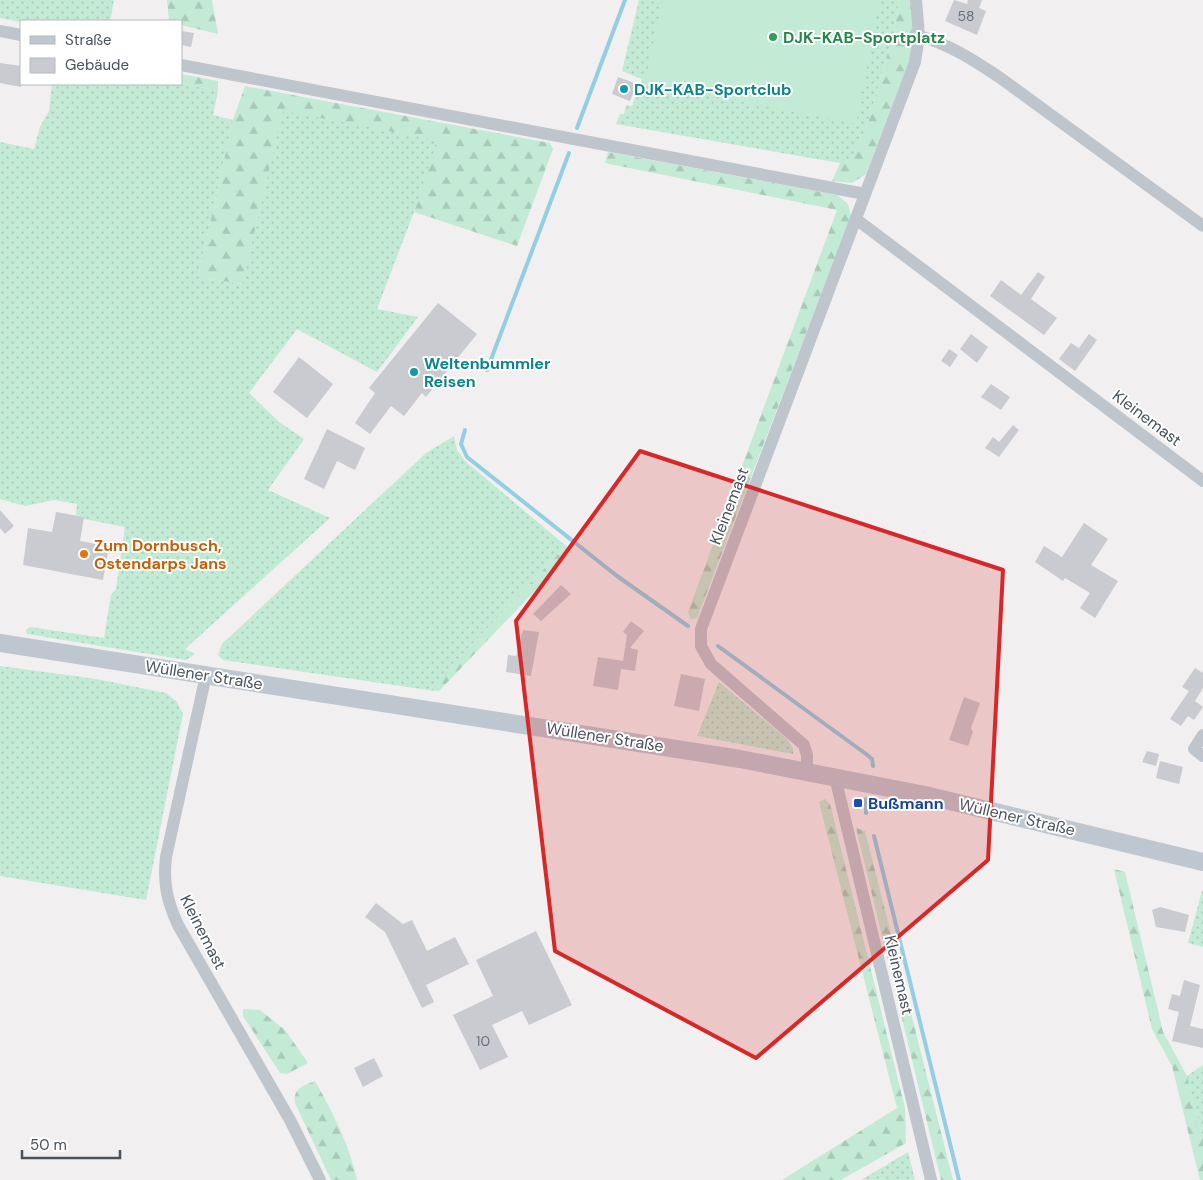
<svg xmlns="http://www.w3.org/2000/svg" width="1203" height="1180" font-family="'DM Sans',sans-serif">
<defs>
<pattern id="grass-dots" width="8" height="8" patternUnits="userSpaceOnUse" patternTransform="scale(1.25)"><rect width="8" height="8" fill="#c2ead4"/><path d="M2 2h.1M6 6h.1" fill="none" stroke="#a8cab8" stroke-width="1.8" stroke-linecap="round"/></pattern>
<pattern id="forest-firs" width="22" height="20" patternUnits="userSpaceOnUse" patternTransform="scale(1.25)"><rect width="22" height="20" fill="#c2ead4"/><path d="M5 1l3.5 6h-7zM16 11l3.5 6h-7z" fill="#a8cab8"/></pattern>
</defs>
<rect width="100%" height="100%" fill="#f1efef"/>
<g fill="url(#grass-dots)">
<polygon points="0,0 114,0 110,21 21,22 0,18"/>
<polygon points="639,0 899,0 894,31 868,123 851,160 840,163 616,124 620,114 624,114 626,105 632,106 642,79 622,71"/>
<polygon points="181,83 218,91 213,115 233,120 198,277 242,284 283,110 438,140 414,212 377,309 418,317 377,372 297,329 249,393 279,422 304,439 268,490 330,518 185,649 195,654 186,660 27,634 26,630 30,627 104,638 111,595 116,589 125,527 84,519 84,517 76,515 77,504 54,500 25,506 0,499 0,142 34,149 40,127 49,111 52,84"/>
<polygon points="454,436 457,450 465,461 566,546 428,690 223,660 218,655 222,644 426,453"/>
<polygon points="0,666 96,679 166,693 177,702 183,714 146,900 0,876"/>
<polygon points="719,682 787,739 793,748 793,754 697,736"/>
<polygon points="1202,891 1203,891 1203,947 1188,943"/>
<polygon points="1203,1065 1203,1139 1187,1076"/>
<polygon points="908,1152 915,1180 861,1180"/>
</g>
<g fill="url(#forest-firs)">
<polygon points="167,0 212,0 218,34 181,25 181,21 169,21"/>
<polygon points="899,0 911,0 913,33 911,56 866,174 852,183 832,181 840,163 851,160 868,123 894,31"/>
<polygon points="181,74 218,81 218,91 181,83"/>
<polygon points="245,86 550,143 553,149 517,246 414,212 437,140 283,111 242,284 198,277 233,120"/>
<polygon points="608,152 837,195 848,204 851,216 697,618 691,619 688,612 837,210 605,163"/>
<polygon points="566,546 572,552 439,691 428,690"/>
<polygon points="825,799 830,804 905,1108 906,1143 841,1180 782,1180 897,1108 819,802"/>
<polygon points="856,828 865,831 953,1180 941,1180"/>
<polygon points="1114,869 1125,872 1163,1032 1187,1076 1203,1139 1203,1180 1200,1180 1172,1066 1152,1029"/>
<polygon points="243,1009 260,1010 285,1030 308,1063 287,1074 280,1073 243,1016"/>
<path d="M315,1081C333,1113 349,1144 357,1180H331L295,1103C293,1088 303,1086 315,1081Z"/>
</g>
<polygon fill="#c2ead4" points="662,0 880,0 856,124 645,83"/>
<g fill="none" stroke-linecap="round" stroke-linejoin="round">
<g stroke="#94cee2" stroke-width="4">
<polyline points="577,128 625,0"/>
<polyline points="487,370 569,153"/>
<polyline points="465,430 461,444 467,457 617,576 688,626"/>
<polyline points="718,646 866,754 872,759 873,766"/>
<polyline points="866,813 866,799"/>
<polyline points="874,836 959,1180"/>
</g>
</g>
<g fill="#c9cbd1">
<polygon points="954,0 967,4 968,0 982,0 979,8 986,11 977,35 945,21"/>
<polygon points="181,31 194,33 191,47 181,45"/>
<polygon points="0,63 21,66 21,87 0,83"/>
<polygon points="618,77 637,84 630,101 612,94"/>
<polygon points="1038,272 1045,277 1031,299 1057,318 1044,335 990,296 1001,280 1021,295"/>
<polygon points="438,303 477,334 426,397 422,393 404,416 391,406 370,434 355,423 375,393 369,388"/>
<polygon points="971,334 988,347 977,363 960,349"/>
<polygon points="1089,334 1097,340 1075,371 1059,359 1071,343 1079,348"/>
<polygon points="949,349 958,355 950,367 941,361"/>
<polygon points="299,357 333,384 307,418 273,392"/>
<polygon points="991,384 1010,397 1001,410 981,397"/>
<polygon points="1013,425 1019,430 999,457 985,448 993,437 999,442"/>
<polygon points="327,429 365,448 355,470 337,461 324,489 304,479"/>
<polygon points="0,510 14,526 5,534 0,528"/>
<polygon points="56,512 84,517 80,541 109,546 103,580 23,565 28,528 52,532"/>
<polygon points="1084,523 1108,539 1091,565 1118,581 1095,618 1080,608 1090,593 1065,578 1063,581 1035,562 1044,546 1062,557"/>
<polygon points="561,585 571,594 541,621 533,614"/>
<polygon points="631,621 644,631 630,648 638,650 635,671 621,669 618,690 593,686 598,657 623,661 627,635 623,632"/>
<polygon points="523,630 539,632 531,676 506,672 508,655 516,656"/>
<polygon points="1195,668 1203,673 1203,688 1195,701 1203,707 1194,720 1188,716 1181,726 1170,719 1189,691 1182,687"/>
<polygon points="681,674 705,679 699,711 674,706"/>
<polygon points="964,697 980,703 971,728 973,732 968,746 949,740"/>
<polygon points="1147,751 1159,754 1156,766 1142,762"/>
<polygon points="1160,761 1183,767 1179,784 1156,778"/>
<polygon points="376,903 403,924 412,920 427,951 455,937 469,964 426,985 434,1002 422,1008 385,932 365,917"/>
<polygon points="1160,907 1189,915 1185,932 1156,927 1152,910"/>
<polygon points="536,931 572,1005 529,1025 522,1011 492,1025 508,1057 480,1070 453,1015 493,996 476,960"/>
<polygon points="1184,980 1200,985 1190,1026 1203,1029 1203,1048 1172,1041 1179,1012 1168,1009 1172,994 1180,996"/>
<polygon points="374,1058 383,1076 363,1087 354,1068"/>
</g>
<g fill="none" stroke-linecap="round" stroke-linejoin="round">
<g stroke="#bfc5cc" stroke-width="12">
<polyline points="0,31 21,35"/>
<path d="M919,36C949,44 973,60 999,77L1203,226"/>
<polyline points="181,65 865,194"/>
<polyline points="856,219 1203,481"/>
<path d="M206,675L166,857C163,883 167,901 178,925L290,1120L320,1180"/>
<polyline points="1203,735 1194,749 1203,756"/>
<polyline points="807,772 807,755 804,745 711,664 701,646 701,629 915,62 919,36 916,0"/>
<polyline points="835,777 931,1180"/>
</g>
<polyline stroke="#bec6d0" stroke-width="18" points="0,643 740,759 925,795 1203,862"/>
</g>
<path fill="#d62828" fill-opacity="0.2" stroke="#d62828" stroke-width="4" stroke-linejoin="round" d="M640,451L1003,570L988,860L756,1058L555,951L516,621Z"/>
<circle fill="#2e9e5b" stroke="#fff" stroke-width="2" cx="773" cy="37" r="5"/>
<g fill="#0f9aa8" stroke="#fff" stroke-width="2">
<circle cx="624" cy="89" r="5"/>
<circle cx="414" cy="372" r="5"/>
</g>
<circle fill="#e8710a" stroke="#fff" stroke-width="2" cx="84" cy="554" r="5"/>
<rect fill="#1a4fb4" stroke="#fff" stroke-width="2" x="853" y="798" width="10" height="10" rx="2.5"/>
<g text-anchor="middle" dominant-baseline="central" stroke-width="4" stroke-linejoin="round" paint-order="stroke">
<g font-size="14" fill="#697078">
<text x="966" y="16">58</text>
<text x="483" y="1041">10</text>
</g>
<g font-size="16" font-weight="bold" fill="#27864d" stroke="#fff" text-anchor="start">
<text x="783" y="37">DJK-KAB-Sportplatz</text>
</g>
<g font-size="16" font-weight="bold" fill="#0d838f" stroke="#fff" text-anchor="start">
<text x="634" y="89">DJK-KAB-Sportclub</text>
<text x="424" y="363">Weltenbummler<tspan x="424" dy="18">Reisen</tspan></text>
</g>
<g font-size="16" fill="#49515a" stroke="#fff">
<text transform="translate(1147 418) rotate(37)">Kleinemast</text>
<text transform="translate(729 506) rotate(-69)">Kleinemast</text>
<text transform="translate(204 675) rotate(9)">Wüllener Straße</text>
<text transform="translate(605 737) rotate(9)">Wüllener Straße</text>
<text transform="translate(1017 817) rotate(13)">Wüllener Straße</text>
<text transform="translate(203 932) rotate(63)">Kleinemast</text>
<text transform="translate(899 975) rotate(77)">Kleinemast</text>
</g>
<g font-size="16" font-weight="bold" fill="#c56008" stroke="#fff" text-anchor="start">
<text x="94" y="545">Zum Dornbusch,<tspan x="94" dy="18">Ostendarps Jans</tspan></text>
</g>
<g font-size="16" font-weight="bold" fill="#164399" stroke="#fff" text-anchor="start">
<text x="868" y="803">Bußmann</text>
</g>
</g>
<rect x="20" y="20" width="162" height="65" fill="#ffffff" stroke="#b6b9bd"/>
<rect x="30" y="36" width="25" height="8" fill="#bec6d0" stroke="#b6b9bd"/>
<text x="65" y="45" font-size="15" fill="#49515a">Straße</text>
<rect x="30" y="58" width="25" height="15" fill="#c9cbd1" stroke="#b6b9bd"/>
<text x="65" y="70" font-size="15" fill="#49515a">Gebäude</text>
<path d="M22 1150v8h98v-8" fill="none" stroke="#49515a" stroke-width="2.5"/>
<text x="30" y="1150" font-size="15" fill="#49515a" stroke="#ffffff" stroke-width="4" paint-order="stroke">50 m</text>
</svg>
